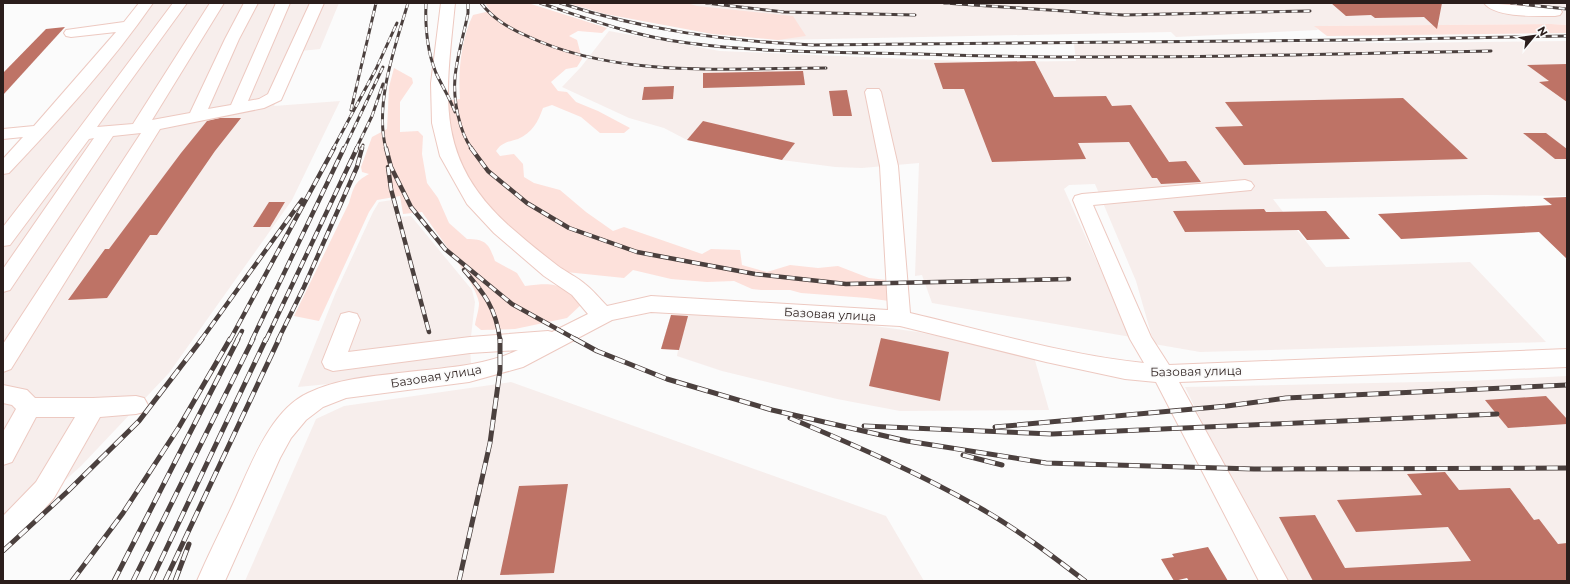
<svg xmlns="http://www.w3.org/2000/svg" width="1570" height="584" font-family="Montserrat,sans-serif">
<rect width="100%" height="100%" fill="#fbfbfb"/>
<g fill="#f7eeec">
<polygon points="143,3 339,3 320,49 301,51 274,106 340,101 292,200 169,373 81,466 3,536 3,167"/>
<polygon points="619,3 1567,3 1567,25 1551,24 1315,26 1318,30 1176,37 1171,32 778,40 678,26"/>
<polygon points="609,31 720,51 984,62 1076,61 1074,44 1207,42 1392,43 1567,41 1567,196 1485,195 1273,199 1326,267 1470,262 1546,342 1200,352 1154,344 1136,281 1095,184 1069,185 1064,189 1131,337 932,303 922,275 915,276 919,163 862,168 835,167 782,160 687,140 664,128 629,118 562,87 581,67"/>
<polygon points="392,200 399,217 411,216 472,290 475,302 470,345 471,364 429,374 298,387 336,292 373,212 379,202"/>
<polygon points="672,311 853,323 918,332 1034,357 1049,410 900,411 837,399 722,371 677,356 678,350 661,349"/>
<polygon points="1567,376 1567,581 1280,581 1185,387 1467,381"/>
<polygon points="511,382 886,516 924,581 245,581 316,419 344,406"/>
</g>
<g fill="#fde1db">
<path d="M485,3H528L607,28L602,33L578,31L569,36L577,40L582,59L577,67L566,69L551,82L558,91L567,92L576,102L598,111L630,128L624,133H600L581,117L552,105L543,108C538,122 532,133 518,139C508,142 502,142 496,151L500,156L514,154L523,164L524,177L534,183L560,190L586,212L613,231L624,227L702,254L711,249L740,250L742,265L767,272L790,265L818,268L838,266L869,278L887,280L889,301L867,298L801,293L790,290H761L752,289L734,281L707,282L671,279L633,270L624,278L566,272L506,225L485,204L460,169L444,101L460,99C458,72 461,39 473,15L490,11Z"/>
<polygon points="567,3 687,3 697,6 793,16 806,36 778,40 712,34 605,14"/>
<polygon points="1551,24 1567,25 1567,33 1327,36 1314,26"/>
<path d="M394,68L412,78L413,83L400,102V132L418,131L423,136L422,154L427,183L438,198L449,223L467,239C486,239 489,244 495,261L517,273L525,286C557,282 558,284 584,302L567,318L515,329L481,330L475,325C476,318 479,310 479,303C477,284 434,230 422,212L403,214L400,196L377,200L369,212L319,321L294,316L349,203C354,187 354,182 369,174L362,172L361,167L372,137L387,129L389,87Z"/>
</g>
<g fill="#be7366">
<polygon points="1331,3 1442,3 1437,29 1424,17 1375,18 1371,15 1346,16"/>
<polygon points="65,27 3,95 3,73 46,29"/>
<polygon points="1035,61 1054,97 1106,96 1112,106 1131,105 1169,162 1186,161 1201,182 1161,184 1157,178 1152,178 1129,142 1078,143 1086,159 992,162 964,89 943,89 934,63"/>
<polygon points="1567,64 1567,102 1539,82 1549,81 1527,65"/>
<polygon points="803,71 805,85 703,88 703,73"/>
<polygon points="674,86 673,99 642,100 644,87"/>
<polygon points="847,90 852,116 833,116 829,91"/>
<polygon points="1403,98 1468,159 1244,165 1215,127 1243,126 1225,102"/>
<polygon points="220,118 241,118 215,151 157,235 150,235 107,298 68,300 105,249 109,249 181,153 207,121"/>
<polygon points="703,121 795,143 782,160 687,140"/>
<polygon points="1523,133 1546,133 1567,149 1567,159 1555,159"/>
<polygon points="1567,197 1567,259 1539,232 1401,239 1378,214 1552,205 1543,198"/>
<polygon points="269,202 285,202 270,227 253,227"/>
<polygon points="1264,209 1266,212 1326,211 1350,239 1307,240 1299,230 1185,232 1173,211"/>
<polygon points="671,315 688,316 679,350 661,349"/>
<polygon points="881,338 949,352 940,401 869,386"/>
<polygon points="1546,396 1567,419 1567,424 1508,428 1485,400"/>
<polygon points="1445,472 1459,490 1510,488 1534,520 1539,519 1558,544 1567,543 1567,581 1313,581 1279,517 1315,515 1345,568 1471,561 1448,527 1356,532 1337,500 1422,495 1407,474"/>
<polygon points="568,484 554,573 500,575 519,486"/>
<polygon points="1208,547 1228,581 1189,581 1187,578 1174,581 1161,559 1174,557 1172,554"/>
</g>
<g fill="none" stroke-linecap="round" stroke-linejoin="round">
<defs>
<g id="minor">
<path d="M139,3H153C111,64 60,119 9,173L3,174V159L23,137L3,139V129L34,126L116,32L71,37L66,36L64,33L66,30L124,22Z"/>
<polygon points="173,3 187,3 97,127 133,124 210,3 224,3 152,120 190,113 225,39 244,3 258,3 239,39 208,109 231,105 276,3 290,3 248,101 259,99 268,94 310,3 324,3 281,100 264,108 160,129 11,369 3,372 3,344 141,133 113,136 10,290 3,292 3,269 94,138 89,139 10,245 3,246 3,227 78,130"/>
<path d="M441,3H455C446,95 433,156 508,225C524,239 541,253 558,266C566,272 577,277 585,284C593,290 600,299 607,306L651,296L888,310L880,166L865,92L867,89H879L881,92L898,166L910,313C987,331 1065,355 1144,363L1130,339L1073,200L1075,196L1082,194L1245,180L1251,182L1254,186L1251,190L1093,205L1151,337L1169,365L1567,349V367L1179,382L1288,581H1259L1156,382L1125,379L1046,362L900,326L651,312L612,320L523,367L469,382L346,398L323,407L306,420L291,438L280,458L225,581H197C208,555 221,530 233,504C250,468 269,411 308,393C337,379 368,377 399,373C438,368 482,367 518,350L470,353L333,371L325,368L322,362L341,314L349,312L357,314L360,320L348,352L470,337L548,331L552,332L588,314L572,295L544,276L494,233L467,204L440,156L432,123L431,83Z"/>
<path d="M1484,3L1555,8L1560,9L1562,12L1560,15L1555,16C1538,16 1495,18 1484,3Z"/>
<polygon points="3,385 27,390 35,398 93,398 136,396 144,398 148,405 144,412 136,414 100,417 54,498 13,544 3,547 3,516 36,482 75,417 36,417 12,462 3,465 3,432 16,409 12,405 3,403"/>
</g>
</defs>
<use href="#minor" stroke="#edc9c1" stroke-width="2"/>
<use href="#minor" fill="#fff" fill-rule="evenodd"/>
<defs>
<g id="rail-far2">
<path d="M426,3C425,27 427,51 436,73C442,86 450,98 455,112"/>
<path d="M468,3V13C464,34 457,56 455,77C453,99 459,132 472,149"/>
<path d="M481,3C493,19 509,28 527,36C618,79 728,68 826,68"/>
<path d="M540,3C588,19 637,37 688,43C764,53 842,52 919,54C1109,61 1300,54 1491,51"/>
<path d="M560,3C643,30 726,41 813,45L1352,40L1567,36"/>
<polyline points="706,3 784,12 915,15"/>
<polyline points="944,3 1123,15 1310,11"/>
<polyline points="1511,3 1567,9"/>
<polyline points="351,110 376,3"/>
<polyline points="333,149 376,69 397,23"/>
<polyline points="344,149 383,67"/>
<polyline points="356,149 372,116 383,84"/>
<polyline points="362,149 363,145"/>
<path d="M386,149C374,104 395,47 408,3"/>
</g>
<g id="rail-far1">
<polyline points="386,148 391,167 411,207 445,249 512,304 577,340"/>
<polyline points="471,148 488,171 527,203 569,228 637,252 755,274 846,284 1069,279"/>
<polyline points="388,167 391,189 429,332"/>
<path d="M464,270C484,293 496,308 500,340"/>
<polyline points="201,340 302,200"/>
<polyline points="230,340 334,148"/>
<polyline points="237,340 242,331"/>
<polyline points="252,340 344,148"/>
<polyline points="266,340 357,148"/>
<polyline points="278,340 304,287 357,167 362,148"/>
</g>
<g id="rail">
<polyline points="575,339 597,351 667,379 772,410 907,441 1046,463 1254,469 1567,468"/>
<path d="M790,418C854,445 919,473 980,508C1017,529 1051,555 1085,581"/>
<polyline points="864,426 1052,434 1497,414"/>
<polyline points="995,427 1227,406 1286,398 1567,385"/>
<polyline points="963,455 1002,465"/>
<polyline points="3,551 67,492 139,421 202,339"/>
<polyline points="72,581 123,513 179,427 230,339"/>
<polyline points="114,581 238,339"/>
<polyline points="133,581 253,339"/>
<polyline points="151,581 266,339"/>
<polyline points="165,581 279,339"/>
<polyline points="175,581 189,544"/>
<polyline points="459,581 490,443 500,370 500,339"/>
</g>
</defs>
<use href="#rail-far2" stroke="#4b403e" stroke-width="3"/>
<use href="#rail-far1" stroke="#4b403e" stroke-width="4.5"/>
<use href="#rail" stroke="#4b403e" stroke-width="5"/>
<use href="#rail-far2" stroke="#fbfbfb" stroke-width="2" stroke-dasharray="6" stroke-linecap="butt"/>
<use href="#rail-far1" stroke="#fbfbfb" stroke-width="3" stroke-dasharray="8" stroke-linecap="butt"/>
<use href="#rail" stroke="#fbfbfb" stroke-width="3.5" stroke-dasharray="11" stroke-linecap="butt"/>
</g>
<g text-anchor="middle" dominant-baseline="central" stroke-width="3.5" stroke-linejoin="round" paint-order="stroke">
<g font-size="12" fill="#2b1e1c" stroke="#fbfbfb">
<text transform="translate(830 314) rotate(3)">Базовая улица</text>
<text transform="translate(1196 371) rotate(-1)">Базовая улица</text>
<text transform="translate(436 376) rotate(-9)">Базовая улица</text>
</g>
</g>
<rect width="1570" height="584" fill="none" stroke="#2b1e1c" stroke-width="8"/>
<g transform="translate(1534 36) rotate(61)" stroke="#fbfbfb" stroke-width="3" paint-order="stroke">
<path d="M0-3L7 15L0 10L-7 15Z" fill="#2b1e1c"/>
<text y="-6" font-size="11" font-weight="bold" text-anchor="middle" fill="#2b1e1c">N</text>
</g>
</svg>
